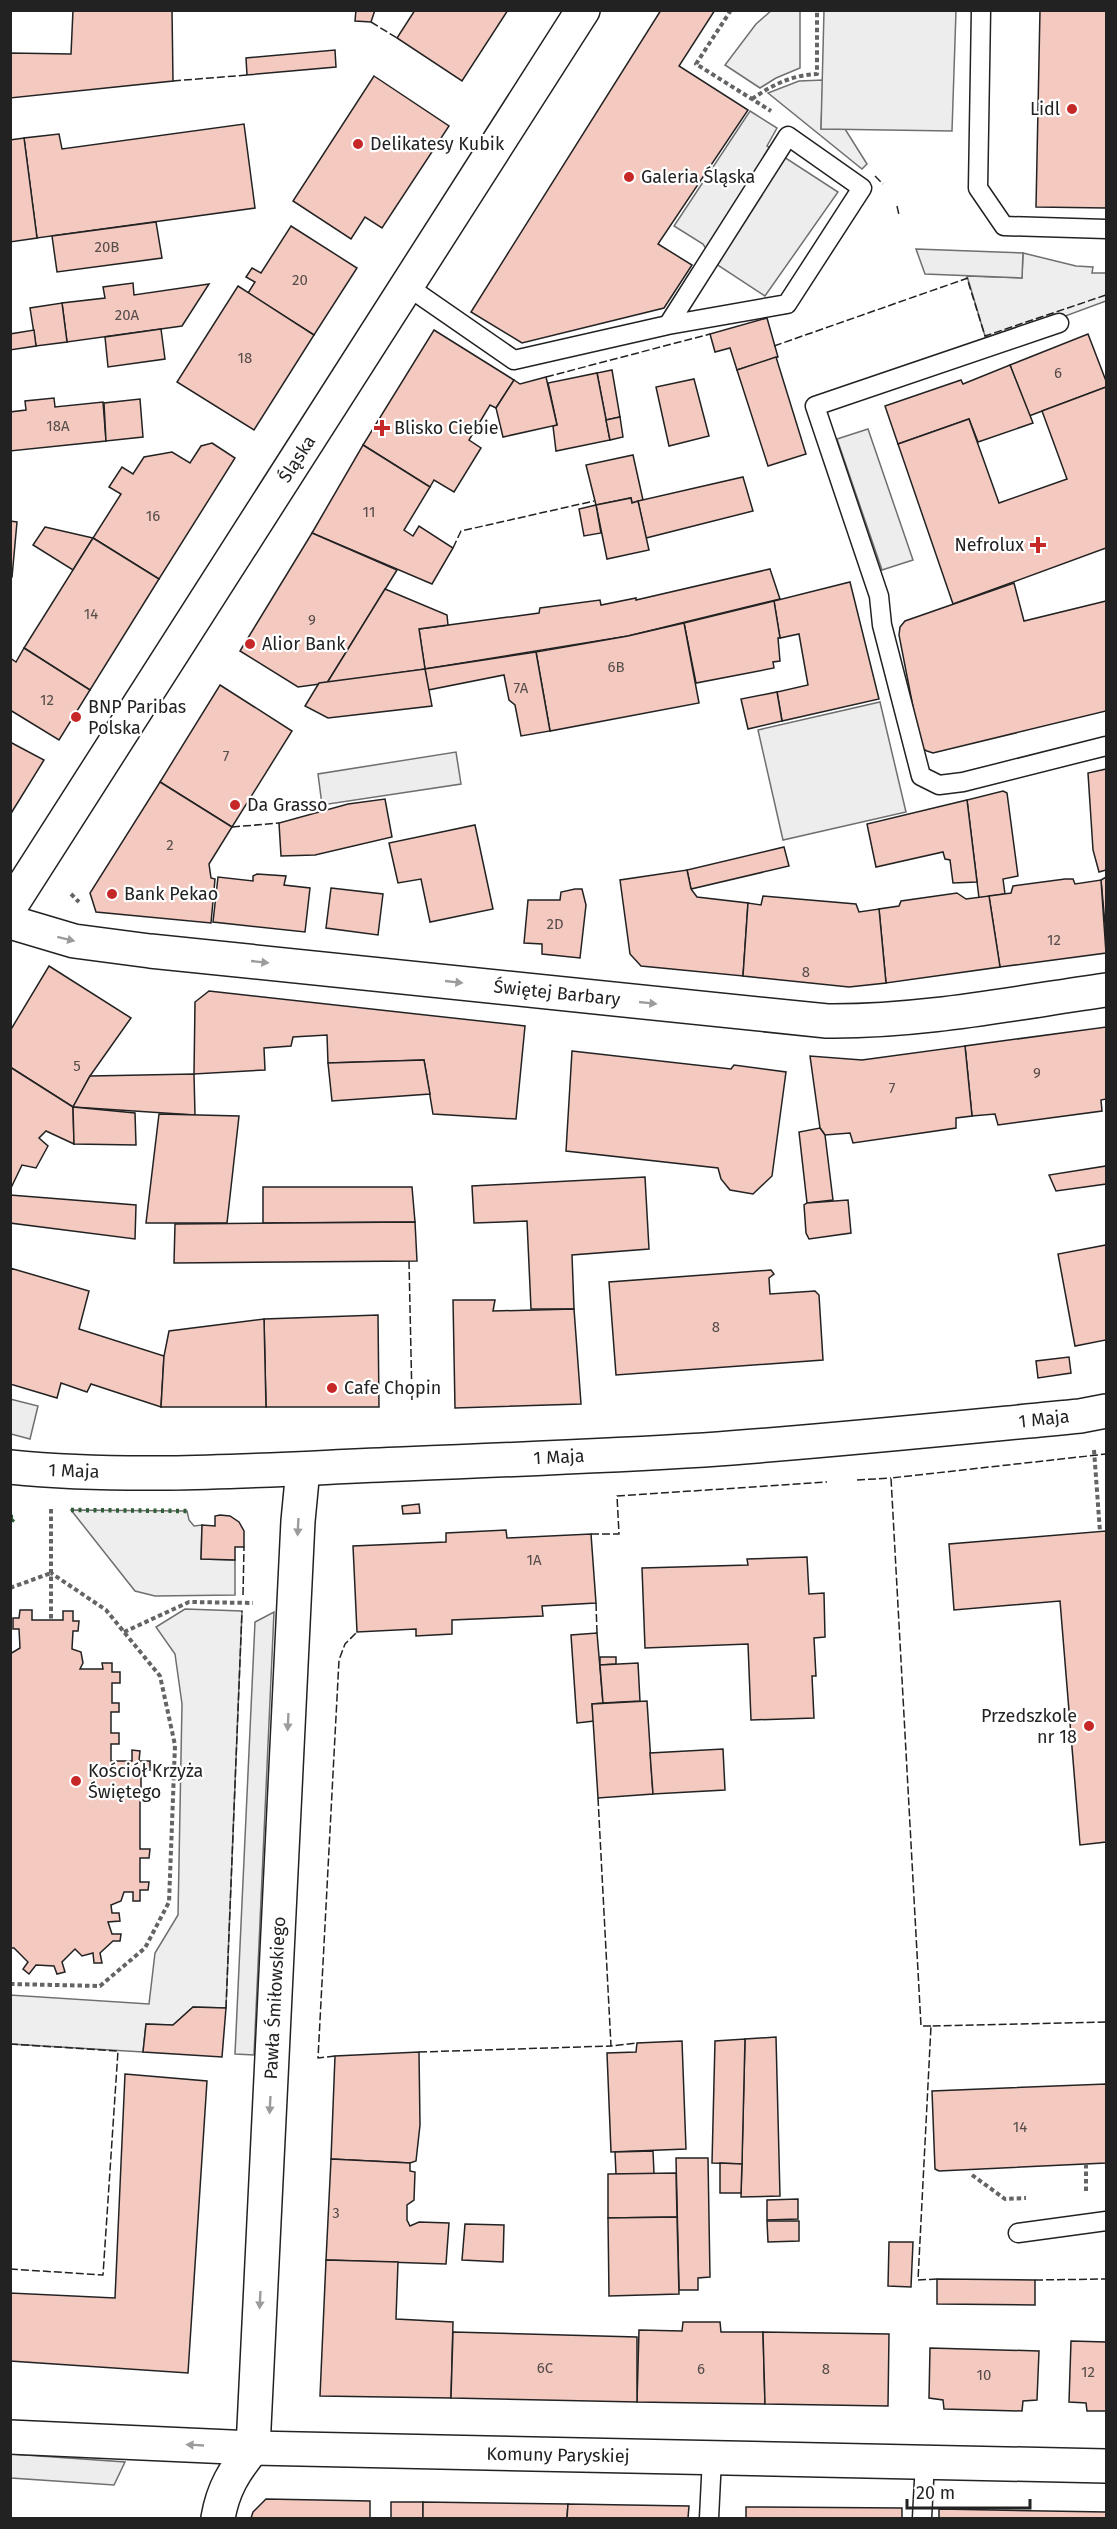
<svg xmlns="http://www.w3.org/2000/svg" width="1117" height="2529" font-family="'Fira Sans',sans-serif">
<rect width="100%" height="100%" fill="#fff"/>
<g fill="#eee" stroke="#6f6f6f" stroke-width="1.5">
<polygon points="772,10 800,11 800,68 776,78 760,88 725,65 756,24"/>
<polygon points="823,80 821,129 845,129 867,164 862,169 768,93 799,81"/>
<polygon points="1023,253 1076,266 1093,267 1092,273 1106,273 1106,301 995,342 985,336 967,276 1022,278"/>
<polygon points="71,1510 187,1511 189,1520 194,1526 202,1525 201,1559 235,1560 235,1595 155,1596 135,1591"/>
<polygon points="185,1609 242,1611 226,2008 193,2007 173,2025 146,2024 143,2052 11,2044 10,1995 149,2004 155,1953 178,1915 182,1704 175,1654 156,1627"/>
</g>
<g fill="#ededed" stroke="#6f6f6f" stroke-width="1.5">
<polygon points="824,11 956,11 952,131 821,129"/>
<polygon points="750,111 777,128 767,146 838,192 765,296 716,264 703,244 674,226"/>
<polygon points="916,249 1023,253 1022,278 925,274"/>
<polygon points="868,429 913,560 882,570 837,439"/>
<polygon points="880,702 906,812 783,840 758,730"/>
<polygon points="456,752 461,784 322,805 318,774"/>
<polygon points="10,1399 38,1406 30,1439 11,1434"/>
<polygon points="274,1612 254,2055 235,2054 255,1622"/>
<polygon points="11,2454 125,2462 114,2485 11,2478"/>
</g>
<g fill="#f3c9c0" stroke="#222" stroke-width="1.5">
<polygon points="73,10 172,10 173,81 10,98 10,53 71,54"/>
<polygon points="356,10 375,10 371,22 355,21"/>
<polygon points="415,10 508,10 462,81 397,38"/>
<polygon points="661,10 715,10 679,66 748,110 658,244 692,265 664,308 522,343 471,312"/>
<polygon points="1040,10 1106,10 1106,208 1036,207"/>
<polygon points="335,50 336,67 247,75 246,58"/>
<polygon points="374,76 449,126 382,228 365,217 351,239 293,201"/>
<polygon points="244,124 255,208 37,238 24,138 59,134 62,149"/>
<polygon points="24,138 37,238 10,242 10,140"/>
<polygon points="156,222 162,258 57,272 52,236"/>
<polygon points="291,226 357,268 314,335 248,293 255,282 246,277 252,268 261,273"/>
<polygon points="133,283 134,295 209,284 182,326 67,342 62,303 105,298 103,287"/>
<polygon points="238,286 314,335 254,430 177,382"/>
<polygon points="62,303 67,342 36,346 30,308"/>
<polygon points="767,318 778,357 737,370 730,348 715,352 710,334"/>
<polygon points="161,329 165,359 108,367 105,337"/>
<polygon points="34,330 36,346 10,350 10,334"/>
<polygon points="434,330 514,380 496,408 490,405 469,440 481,448 454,492 434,480 430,487 363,445"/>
<polygon points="1088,334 1106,381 1106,387 1029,416 1010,365"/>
<polygon points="776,357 806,454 768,466 737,370"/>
<polygon points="1010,365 1033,423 978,442 969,419 898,444 885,406 961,380 963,384"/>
<polygon points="612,370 620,417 606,420 597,373"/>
<polygon points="597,373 610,440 556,451 553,426 557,425 548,383"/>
<polygon points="546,377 557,425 503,437 496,408 514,380 520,384"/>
<polygon points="694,379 709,436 669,446 656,387"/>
<polygon points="1106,387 1106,548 953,604 898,444 969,419 999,503 1067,479 1042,411"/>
<polygon points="54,398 55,407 103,402 106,441 10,451 10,412 26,410 25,401"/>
<polygon points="140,399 143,437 106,441 104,403"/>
<polygon points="620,417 623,437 610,440 606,420"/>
<polygon points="212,443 235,458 159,579 93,538 121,494 109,487 122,467 133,474 144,457 172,452 190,463 201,446"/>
<polygon points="363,445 430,487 404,530 413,536 419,526 453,548 432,584 312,533"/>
<polygon points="633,455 643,500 632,503 631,498 596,505 586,465"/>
<polygon points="743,477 753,511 646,538 638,501"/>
<polygon points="631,498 632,503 638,501 649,550 607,559 596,505"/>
<polygon points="596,505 601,533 584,536 579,509"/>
<polygon points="10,521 17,522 12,577 10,577"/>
<polygon points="45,527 93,538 73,570 33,545"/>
<polygon points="312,533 397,570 327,683 298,687 240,651"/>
<polygon points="93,538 159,579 90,690 24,648"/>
<polygon points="770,569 780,599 628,636 425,669 419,629 539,613 540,608 600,600 601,605 636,598 636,600"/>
<polygon points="850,582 879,699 782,721 777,692 808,685 799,634 780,638 774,601"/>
<polygon points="1014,583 1024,621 1106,601 1106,711 933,753 927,751 921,748 899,635 900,627 905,621"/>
<polygon points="385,589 447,615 448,625 419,629 425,669 327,683"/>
<polygon points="774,601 780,638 778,638 780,661 773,662 774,668 696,683 684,623"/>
<polygon points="684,623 699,703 550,731 536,652 628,636"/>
<polygon points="24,648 90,690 59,740 10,710 10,658 16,662"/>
<polygon points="536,652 550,731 521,736 515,705 509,700 504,675 428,690 425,669"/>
<polygon points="425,669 432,706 328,718 305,706 319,683"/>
<polygon points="220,685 292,731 232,827 160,782"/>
<polygon points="777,692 782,721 748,729 741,699"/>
<polygon points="10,742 44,760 10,815"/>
<polygon points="1106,769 1106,870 1099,872 1093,850 1088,773"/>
<polygon points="160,782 232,827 209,864 211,878 215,879 211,923 96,912 90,893"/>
<polygon points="1003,791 1007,793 1018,876 1003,879 1005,894 979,898 967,800"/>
<polygon points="385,799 392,837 315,855 281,856 279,823 348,804"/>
<polygon points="967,800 977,882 953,883 950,860 945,859 943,852 876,867 867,824"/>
<polygon points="475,825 493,909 430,922 421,879 398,883 389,843"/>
<polygon points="784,847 789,866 691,889 687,870"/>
<polygon points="687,870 691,889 697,897 748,903 743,976 641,966 630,954 620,880"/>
<polygon points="257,874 286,876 284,885 310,888 305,932 213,922 218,877 253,881 253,876"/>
<polygon points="1106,877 1106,935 1101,880"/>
<polygon points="1065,879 1073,879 1075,884 1101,880 1106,953 1000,967 989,896 1011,893 1013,886"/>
<polygon points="331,888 383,894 378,935 326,928"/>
<polygon points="575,889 582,889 586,905 580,958 542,954 542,944 524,943 528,900 560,900 561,892"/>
<polygon points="957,893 966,899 989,896 1000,967 886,983 879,909 899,906 901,901"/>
<polygon points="763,896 856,904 859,912 879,909 886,983 849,987 743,976 748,903 761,905"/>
<polygon points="49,966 131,1018 90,1076 73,1107 10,1067 10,1031"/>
<polygon points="209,991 525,1026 516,1119 433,1114 424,1060 328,1063 327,1035 293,1037 291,1046 264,1048 265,1070 194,1074 195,1002"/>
<polygon points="1106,1027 1106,1099 1101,1100 1102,1111 998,1125 995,1114 972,1116 965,1046"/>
<polygon points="965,1046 972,1116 956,1118 956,1128 853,1143 850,1133 825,1135 820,1128 810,1056 862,1060"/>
<polygon points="572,1051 731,1069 734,1065 786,1072 772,1176 753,1194 730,1190 721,1179 718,1168 566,1151"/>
<polygon points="424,1060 430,1094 332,1101 328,1063"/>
<polygon points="10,1067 73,1107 74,1144 46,1131 39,1138 48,1146 36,1168 22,1165 10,1190"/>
<polygon points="194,1074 195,1115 73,1107 90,1076"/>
<polygon points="73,1107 135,1113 136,1145 74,1144"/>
<polygon points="159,1114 239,1116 227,1223 146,1223"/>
<polygon points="820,1128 825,1135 833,1200 807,1203 799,1132"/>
<polygon points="1106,1166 1106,1184 1056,1191 1049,1175"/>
<polygon points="645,1177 649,1249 572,1255 574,1309 531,1309 527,1221 474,1223 472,1186"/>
<polygon points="263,1187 412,1187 415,1222 263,1223"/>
<polygon points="10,1195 136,1205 135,1239 10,1223"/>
<polygon points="848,1200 851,1233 809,1239 806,1233 804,1205 807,1203"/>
<polygon points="415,1222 417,1261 174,1263 175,1224"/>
<polygon points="1106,1245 1106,1340 1075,1346 1058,1254"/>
<polygon points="10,1268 89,1291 79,1329 164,1356 161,1407 91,1384 87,1392 61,1383 57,1398 10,1384"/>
<polygon points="771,1270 774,1274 769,1278 770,1294 815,1291 819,1295 823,1360 616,1375 609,1282"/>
<polygon points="453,1300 495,1300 493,1311 574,1309 581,1404 455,1408"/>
<polygon points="378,1315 379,1407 266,1407 264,1319"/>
<polygon points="264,1319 266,1407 161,1407 164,1356 169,1331"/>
<polygon points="1069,1357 1071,1373 1038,1378 1036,1361"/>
<polygon points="419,1504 420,1513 403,1514 402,1506"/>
<polygon points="220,1515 230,1516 239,1522 244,1531 244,1547 235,1547 235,1560 201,1559 202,1525 215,1526 215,1516"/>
<polygon points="506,1530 507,1538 591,1534 596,1603 542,1606 543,1616 452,1620 452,1634 416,1636 416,1629 357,1632 353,1546 446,1542 446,1533"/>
<polygon points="1106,1531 1106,1842 1080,1845 1060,1601 954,1610 949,1544"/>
<polygon points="807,1557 809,1594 824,1593 825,1637 814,1638 816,1676 812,1676 814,1718 751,1720 748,1644 645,1648 642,1568 748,1565 747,1559"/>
<polygon points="20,1610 32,1610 32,1620 63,1620 63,1611 73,1611 73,1621 79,1621 78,1631 73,1631 72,1649 81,1652 83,1663 80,1669 103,1669 102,1663 112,1663 112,1672 120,1672 120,1683 112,1683 112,1703 119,1703 119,1712 111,1712 111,1733 119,1733 119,1744 111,1744 111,1761 132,1761 132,1750 140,1751 139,1761 150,1761 150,1770 141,1769 141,1793 151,1793 151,1802 140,1802 140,1849 150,1849 149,1858 140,1858 140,1882 149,1882 148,1890 140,1890 140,1901 133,1901 133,1892 124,1892 121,1901 111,1905 112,1913 119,1913 120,1921 108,1922 112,1934 121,1934 120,1941 113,1941 100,1953 102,1963 94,1963 93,1953 82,1956 75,1949 62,1962 65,1972 57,1974 54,1966 36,1965 29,1974 23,1969 28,1962 14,1948 10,1948 10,1654 20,1648 19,1629 13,1629 13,1618 19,1618"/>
<polygon points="597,1633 603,1703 592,1704 594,1721 577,1723 571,1635"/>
<polygon points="600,1657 616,1657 616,1664 600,1665"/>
<polygon points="638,1663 640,1701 603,1703 600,1665"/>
<polygon points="647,1701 653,1794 598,1798 592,1704"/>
<polygon points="723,1749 725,1790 653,1794 650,1753"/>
<polygon points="193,2007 226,2008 222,2057 143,2052 146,2024 173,2025"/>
<polygon points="776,2037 780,2196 741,2197 745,2039"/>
<polygon points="745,2039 742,2164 712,2163 715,2041"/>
<polygon points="682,2041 686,2149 611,2152 607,2053 636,2052 637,2043"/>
<polygon points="419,2052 420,2125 416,2161 410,2163 331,2159 335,2056"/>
<polygon points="125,2074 207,2081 188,2373 10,2361 10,2293 115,2298"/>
<polygon points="1106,2084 1106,2163 939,2171 935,2169 932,2091"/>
<polygon points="653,2151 654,2174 616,2174 615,2152"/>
<polygon points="676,2158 708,2158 710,2277 698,2278 698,2290 679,2290"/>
<polygon points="331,2159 410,2163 410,2171 415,2172 414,2200 407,2205 407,2220 410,2226 419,2222 449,2223 446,2264 326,2260"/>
<polygon points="720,2163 742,2164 741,2193 720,2193"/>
<polygon points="676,2173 677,2217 608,2218 608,2174"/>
<polygon points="798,2199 798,2219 767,2220 767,2200"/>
<polygon points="677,2217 679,2294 609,2296 608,2218"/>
<polygon points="767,2221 799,2221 799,2241 768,2242"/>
<polygon points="465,2224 504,2225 503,2262 462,2260"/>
<polygon points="889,2242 913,2242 911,2287 888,2286"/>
<polygon points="326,2260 398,2262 396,2319 453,2322 451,2398 320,2396"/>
<polygon points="937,2279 1035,2280 1035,2305 937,2304"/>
<polygon points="683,2322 720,2322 721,2332 763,2332 765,2404 637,2402 639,2330 682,2331"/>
<polygon points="453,2332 637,2337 637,2402 451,2398"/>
<polygon points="763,2332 889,2334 888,2406 765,2404"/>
<polygon points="1071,2341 1106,2342 1106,2411 1087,2411 1086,2403 1069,2402"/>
<polygon points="930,2348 1039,2351 1037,2400 1023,2401 1022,2411 944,2409 943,2400 929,2398"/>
<polygon points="266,2499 370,2501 370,2518 251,2518 253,2512"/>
<rect x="391" y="2502" width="32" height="16"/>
<polygon points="423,2502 568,2504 567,2518 423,2518"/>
<polygon points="568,2504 689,2506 688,2518 567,2518"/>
<polygon points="746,2507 902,2508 902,2518 746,2518"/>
<polygon points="939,2509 1106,2512 1106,2518 939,2518"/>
</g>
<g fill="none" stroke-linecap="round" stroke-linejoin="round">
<defs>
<g id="lane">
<polyline points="981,10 978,188 1004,226 1106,229"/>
<polyline points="407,286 514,360 668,325 788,136 862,188 787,304 668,325"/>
<polyline points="1059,323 815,406 879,596 882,625 921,776 939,785 963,782 1106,746"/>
<polyline points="1018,2233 1106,2221"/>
<polyline points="709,2518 712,2458"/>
<polyline points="922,2518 925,2462"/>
</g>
<g id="street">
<path d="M10,922L74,941L150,951L827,1021C921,1022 1014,1003 1106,990"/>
<path d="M10,1467C141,1480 273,1469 403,1464C504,1460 604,1456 704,1450C830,1441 955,1428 1080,1416L1106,1411"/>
<polyline points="10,2437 253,2448 1106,2466"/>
<path d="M218,2518C223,2489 234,2471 253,2448L298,1521L303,1469"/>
</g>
<polyline id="secondary" points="10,907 583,10"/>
</defs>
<use href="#lane" stroke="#222" stroke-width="21"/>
<use href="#street" stroke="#222" stroke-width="36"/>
<use href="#secondary" stroke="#222" stroke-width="36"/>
<g stroke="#646464" stroke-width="4" stroke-dasharray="4.5 3" stroke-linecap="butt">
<polyline points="731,10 696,64 771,111"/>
<path d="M752,99C772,85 792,75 817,74V10"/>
<polyline points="71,894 79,902"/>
<polyline points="1094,1450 1100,1532"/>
<polyline points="51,1509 51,1620"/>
<polyline points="10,1588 51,1573"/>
<polyline points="124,1632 189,1602 253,1603"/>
<polyline points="10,1984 100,1986 145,1948 169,1902 175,1745 160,1676 106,1610 51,1573"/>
<polyline points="1086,2164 1086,2193"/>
<polyline points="972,2175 1005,2199 1026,2198"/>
</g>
<use href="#lane" stroke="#fff" stroke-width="18"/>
<use href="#street" stroke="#fff" stroke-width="33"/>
<use href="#secondary" stroke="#fff" stroke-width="33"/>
<g stroke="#2f5e38" stroke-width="4.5" stroke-dasharray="3 4.5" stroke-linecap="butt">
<polyline points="71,1510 187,1511"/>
<polyline points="10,1517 15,1517 10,1523"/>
</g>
<g stroke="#222" stroke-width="1.5" stroke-dasharray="8 3" stroke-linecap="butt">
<polyline points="371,22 397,38"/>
<polyline points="173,81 247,75"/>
<polyline points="875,176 883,184"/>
<polyline points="897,206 899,215"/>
<polyline points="774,346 965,279 967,278 985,336 1106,295"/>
<polyline points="546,377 710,334"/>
<polyline points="453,548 461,531 594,501"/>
<polyline points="232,827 279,823"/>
<polyline points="409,1261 412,1400"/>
<polyline points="857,1480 891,1478"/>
<polyline points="591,1534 619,1534 617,1496 827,1482"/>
<polyline points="243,1595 244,1547"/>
<polyline points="596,1603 597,1633"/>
<polyline points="598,1798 611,2046 637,2043"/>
<polyline points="226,2008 242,1611"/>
<polyline points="931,2026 921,2026 891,1478 1106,1454"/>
<polyline points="10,2044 118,2051 103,2275 10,2269"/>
<polyline points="419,2052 611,2046"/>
<polyline points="335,2056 318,2058 339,1660 345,1644 357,1632"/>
<polyline points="937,2279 918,2280 931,2026 1106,2022"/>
<polyline points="1035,2280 1106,2279"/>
</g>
</g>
<defs><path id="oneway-solid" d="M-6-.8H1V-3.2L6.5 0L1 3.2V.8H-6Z" transform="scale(1.5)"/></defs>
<g fill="#9c9c9c">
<use href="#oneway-solid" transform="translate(66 939) rotate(14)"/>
<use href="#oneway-solid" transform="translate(260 962) rotate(6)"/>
<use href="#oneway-solid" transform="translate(454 982) rotate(6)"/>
<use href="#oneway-solid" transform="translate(648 1003) rotate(6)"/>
<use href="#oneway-solid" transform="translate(298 1527) rotate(93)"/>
<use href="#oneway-solid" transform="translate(288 1722) rotate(93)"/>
<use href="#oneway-solid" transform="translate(270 2105) rotate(93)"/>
<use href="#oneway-solid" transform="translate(260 2300) rotate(93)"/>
<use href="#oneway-solid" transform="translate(195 2445) rotate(-177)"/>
</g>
<g fill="#c62828" stroke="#fff" stroke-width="2">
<circle cx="1072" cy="109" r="6"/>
<circle cx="358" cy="144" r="6"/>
<circle cx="629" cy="177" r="6"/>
<path d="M379 419h6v6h6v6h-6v6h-6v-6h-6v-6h6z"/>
<path d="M1035 536h6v6h6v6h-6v6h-6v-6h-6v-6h6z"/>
<circle cx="250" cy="644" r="6"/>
<circle cx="76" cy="717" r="6"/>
<circle cx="235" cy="805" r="6"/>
<circle cx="112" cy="894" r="6"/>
<circle cx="332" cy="1388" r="6"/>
<circle cx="1089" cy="1726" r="6"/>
<circle cx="76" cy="1781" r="6"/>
</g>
<g text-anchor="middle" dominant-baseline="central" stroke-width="4.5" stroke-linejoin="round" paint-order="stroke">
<g font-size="15" fill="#564c4a">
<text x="107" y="247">20B</text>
<text x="300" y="280">20</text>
<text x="127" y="315">20A</text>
<text x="245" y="358">18</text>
<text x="1058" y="373">6</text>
<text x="58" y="426">18A</text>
<text x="369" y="512">11</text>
<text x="153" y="516">16</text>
<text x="91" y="614">14</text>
<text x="312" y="620">9</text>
<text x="616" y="667">6B</text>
<text x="521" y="688">7A</text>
<text x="47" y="700">12</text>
<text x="226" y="756">7</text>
<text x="170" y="845">2</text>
<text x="555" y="924">2D</text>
<text x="1054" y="940">12</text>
<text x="806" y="972">8</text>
<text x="77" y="1066">5</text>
<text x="1037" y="1073">9</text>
<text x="892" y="1088">7</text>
<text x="716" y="1327">8</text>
<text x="534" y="1560">1A</text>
<text x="1020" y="2127">14</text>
<text x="336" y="2213">3</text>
<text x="545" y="2368">6C</text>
<text x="701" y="2369">6</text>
<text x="826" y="2369">8</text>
<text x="1088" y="2372">12</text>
<text x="984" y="2375">10</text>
</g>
<g font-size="18" fill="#222" stroke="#fff" text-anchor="start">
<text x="1060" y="109" text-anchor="end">Lidl</text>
<text x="370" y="144">Delikatesy Kubik</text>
<text x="641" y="177">Galeria Śląska</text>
<text x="394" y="428">Blisko Ciebie</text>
<text x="1024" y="545" text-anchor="end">Nefrolux</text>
<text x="262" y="644">Alior Bank</text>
<text x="88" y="707">BNP Paribas<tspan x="88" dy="21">Polska</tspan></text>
<text x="247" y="805">Da Grasso</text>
<text x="124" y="894">Bank Pekao</text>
<text x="344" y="1388">Cafe Chopin</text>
<text x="1077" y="1716" text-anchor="end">Przedszkole<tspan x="1077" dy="21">nr 18</tspan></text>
<text x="88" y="1771">Kościół Krzyża<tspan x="88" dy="21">Świętego</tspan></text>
</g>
<g font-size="18" fill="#222" stroke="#fff">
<text transform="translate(297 459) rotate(-57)">Śląska</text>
<text transform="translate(557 993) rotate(6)">Świętej Barbary</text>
<text transform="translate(1044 1419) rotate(-6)">1 Maja</text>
<text transform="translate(559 1457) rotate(-3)">1 Maja</text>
<text transform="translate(74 1471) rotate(2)">1 Maja</text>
<text transform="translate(275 1998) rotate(-87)">Pawła Śmiłowskiego</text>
<text transform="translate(558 2455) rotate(1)">Komuny Paryskiej</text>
</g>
</g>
<rect width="1117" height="2529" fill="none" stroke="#222222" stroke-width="24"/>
<path d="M907 2499v9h123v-9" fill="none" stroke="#222222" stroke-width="3"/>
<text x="916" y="2499" font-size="18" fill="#222222" stroke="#ffffff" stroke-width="4.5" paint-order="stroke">20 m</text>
</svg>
